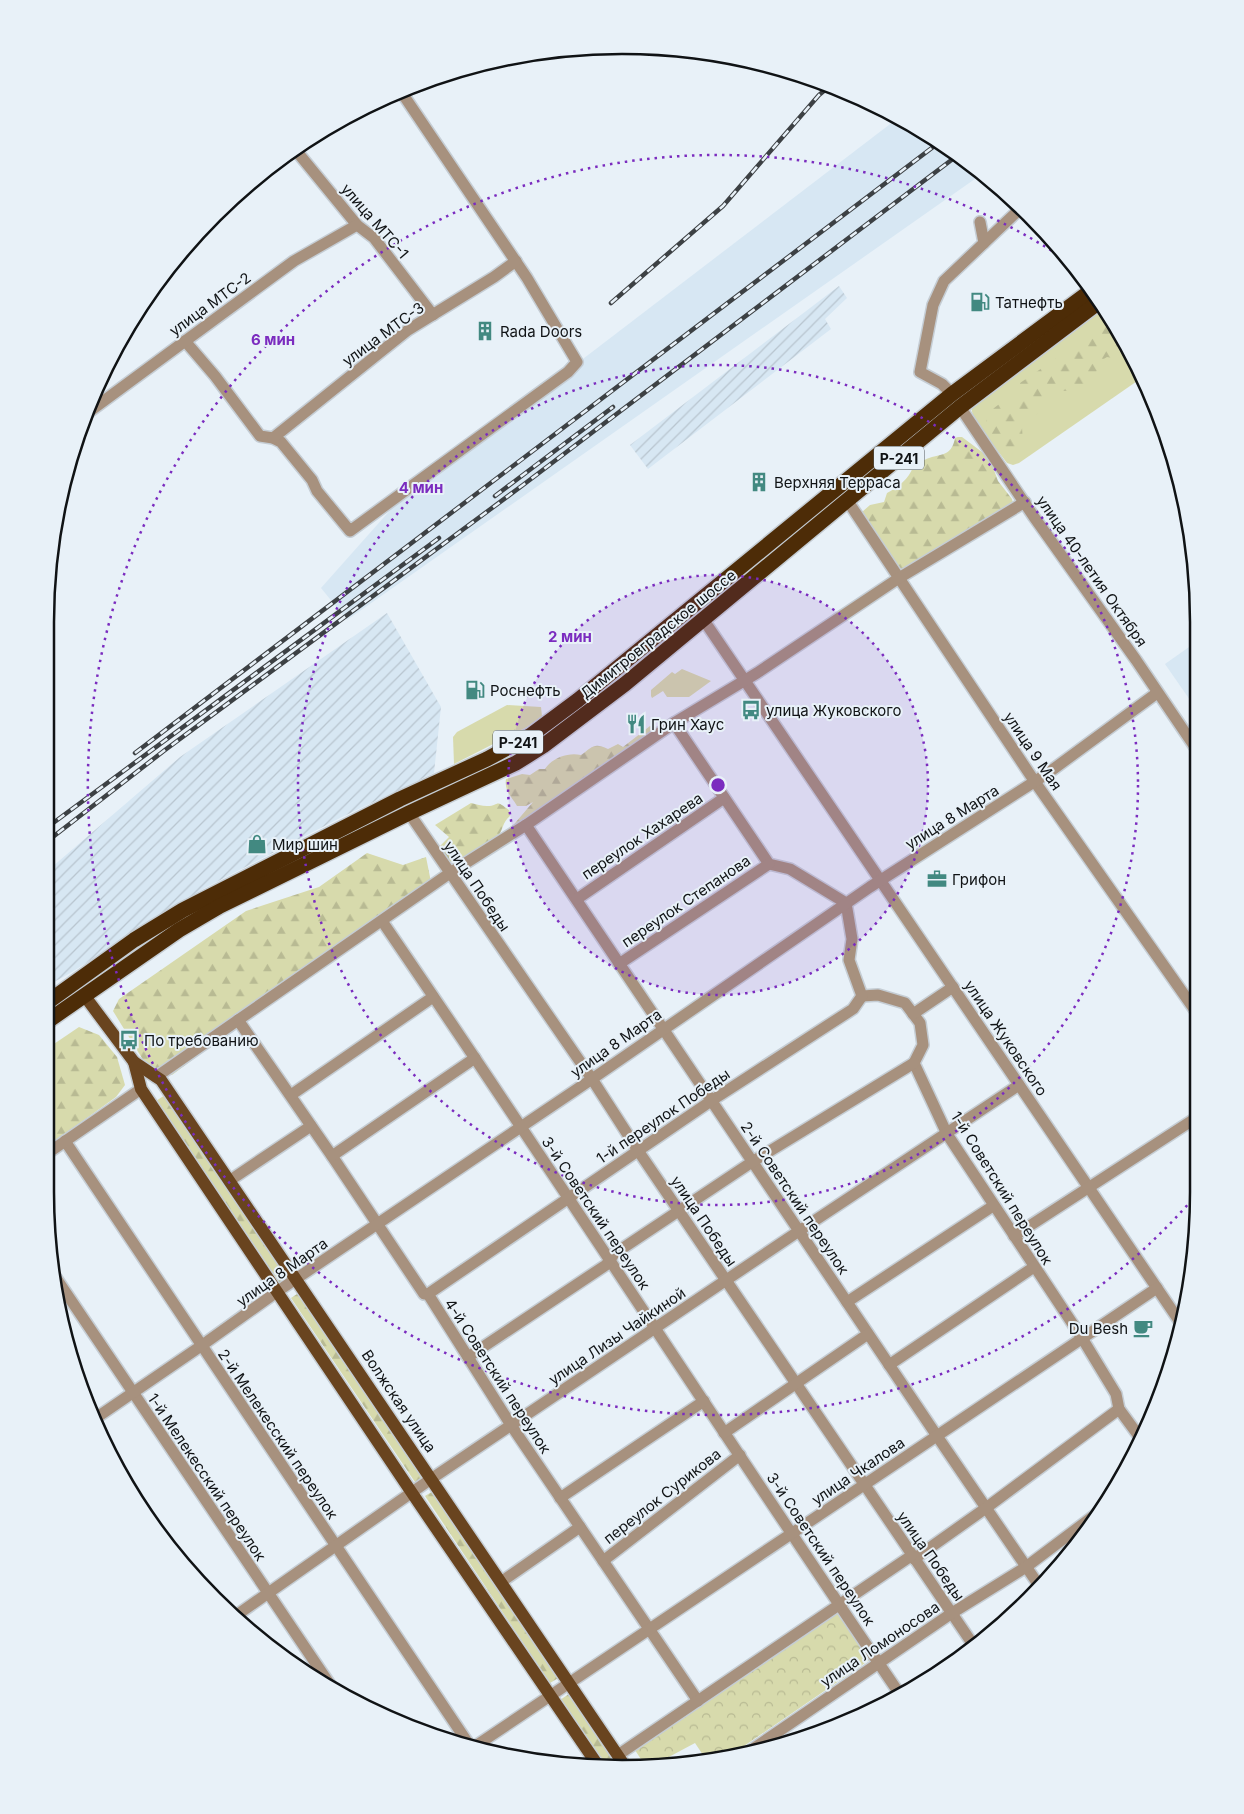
<svg xmlns="http://www.w3.org/2000/svg" width="1244" height="1814" font-family="Inter,sans-serif">
<defs>
<pattern id="industrial-furrows" width="10" height="10" patternUnits="userSpaceOnUse" patternTransform="scale(1.25)"><rect width="10" height="10" fill="#d7e7f3"/><path d="M-1 1l2-2M0 10L10 0M9 11l2-2" fill="none" stroke="#b8c5cf"/></pattern>
<pattern id="forest-firs" width="22" height="20" patternUnits="userSpaceOnUse" patternTransform="scale(1.25)"><rect width="22" height="20" fill="#d7daac"/><path d="M5 1l3.5 6h-7zM16 11l3.5 6h-7z" fill="#b8ba93"/></pattern>
<pattern id="park-crowns" width="20" height="18" patternUnits="userSpaceOnUse" patternTransform="scale(1.25)"><rect width="20" height="18" fill="#d7daac"/><path d="M2 6a3 3 0 1 1 6 0M12 15a3 3 0 1 1 6 0" fill="none" stroke="#b8ba93"/></pattern>
</defs>
<rect width="100%" height="100%" fill="#e8f1f8"/>
<g fill="#d7e7f3">
<polygon points="898,118 943,142 982,174 347,620 321,588 401,498"/>
<polygon points="1199,640 1199,713 1165,664"/>
</g>
<g fill="url(#industrial-furrows)">
<polygon points="839,286 847,298 825,319 831,329 648,469 630,445"/>
<polygon points="387,613 441,707 434,773 338,819 205,888 72,972 45,987 45,873 180,757"/>
</g>
<g fill="#d7daac">
<polygon points="1103,308 1139,367 1143,377 1019,463 1013,465 1007,463 974,420 971,407"/>
<polygon points="682,669 711,681 689,697 667,697 663,691 652,698 651,696 651,690 672,672 675,674"/>
<polygon points="507,705 541,707 542,716 527,727 454,764 453,737 457,732"/>
</g>
<g fill="url(#forest-firs)">
<path d="M1111,321L1127,346L1120,354L1112,358L1107,357C1102,359 1101,364 1098,369C1087,388 1076,392 1055,391L1044,410L1030,418L1022,427L1023,444L1017,456L1007,457C991,444 974,421 998,405C1004,401 1014,401 1021,399L1020,383Z"/>
<path d="M958,437H962L982,452L991,462L998,481L1012,499L1014,508L908,572L894,565L880,539L864,525L862,518V512L870,505L884,502L887,493C898,487 909,479 913,467C919,463 925,459 932,457C944,454 952,454 955,438Z"/>
<path d="M650,726L659,728L510,829L533,802L526,806H517C512,797 504,791 506,779L522,774L530,775L539,769H545C552,758 568,752 581,755C592,747 594,742 608,749L618,744L623,747Z"/>
<path d="M471,803C476,804 482,806 487,806C500,806 494,798 509,810L510,816C502,822 503,832 496,839C487,850 472,857 461,866L447,860L440,846L449,837L435,825Z"/>
<polygon points="367,853 403,865 426,857 431,882 172,1075 148,1068 113,1011 119,999 246,911 319,887"/>
<polygon points="79,1027 99,1035 117,1057 125,1085 116,1097 45,1148 45,1050"/>
<polygon points="165,1095 288,1278 280,1283 156,1101"/>
<polygon points="300,1292 426,1478 417,1485 291,1298"/>
<polygon points="435,1490 560,1677 550,1683 425,1496"/>
<polygon points="569,1694 620,1769 606,1768 560,1700"/>
</g>
<polygon fill="url(#park-crowns)" points="837,1609 871,1659 725,1759 707,1761 695,1743 652,1766 646,1767 633,1747"/>
<g fill="none" stroke-linecap="round" stroke-linejoin="round">
<defs>
<g id="minor">
<polyline points="294,148 357,225 374,238 433,315"/>
<polyline points="984,243 1022,207"/>
<polyline points="185,341 215,376 260,436 273,438 281,442 312,480 317,491 350,531 568,372 577,362 527,278 400,90"/>
<polyline points="952,394 942,384 920,372 933,305 944,281 984,243 980,222"/>
<polyline points="960,407 1034,517 1136,660 1199,753"/>
<polyline points="86,414 294,261 357,225"/>
<polyline points="273,438 408,330 494,277 516,261"/>
<polyline points="847,500 1035,782 1199,1016"/>
<polyline points="703,619 1182,1325"/>
<polyline points="674,723 769,864 790,869 846,903 852,939 849,960 862,996 878,995 905,1003 920,1023 923,1045 914,1063 947,1134 1082,1338 1116,1394 1119,1409 1141,1439"/>
<polyline points="409,813 592,1079 639,1152 974,1646"/>
<polyline points="526,825 937,1436 1040,1587"/>
<polyline points="577,899 724,798"/>
<path d="M382,921C558,1178 726,1439 901,1696"/>
<polyline points="619,964 769,864"/>
<polyline points="913,1014 953,987"/>
<polyline points="238,1020 332,1156 424,1294 428,1294 511,1425 698,1701"/>
<polyline points="156,1077 450,873 526,825 674,723 757,673 899,578 1025,502"/>
<polyline points="291,1095 433,997"/>
<polyline points="65,1141 468,1743"/>
<polyline points="45,1155 141,1089"/>
<polyline points="332,1156 475,1058"/>
<polyline points="229,1181 311,1126"/>
<polyline points="1014,1236 1199,1116"/>
<polyline points="56,1278 335,1692"/>
<polyline points="428,1294 711,1101 853,1009 862,996"/>
<polyline points="847,1302 993,1206"/>
<polyline points="468,1357 606,1265 614,1254 752,1162 914,1063"/>
<polyline points="889,1365 1034,1267"/>
<polyline points="93,1420 201,1346 278,1291 592,1079 870,887 1048,773 1157,693"/>
<polyline points="724,1433 868,1334"/>
<polyline points="560,1498 704,1401"/>
<polyline points="914,1559 986,1508 1119,1409"/>
<polyline points="603,1561 740,1455"/>
<polyline points="501,1582 580,1527"/>
<polyline points="234,1617 431,1479 799,1231 1019,1085"/>
<polyline points="477,1745 1157,1288"/>
<polyline points="747,1753 952,1613 1026,1567 1103,1509"/>
<polyline points="618,1755 911,1556"/>
</g>
<g id="major">
<polyline points="84,995 134,1062 161,1080 627,1769"/>
<polyline points="134,1062 141,1089 412,1493 599,1767"/>
</g>
<g id="highway">
<polyline points="45,1004 134,940 183,910 400,799 487,759 531,735 578,700 952,394 1092,290"/>
<polyline points="45,1023 179,930 220,906 409,813 516,763 543,746 625,684 960,407 1099,302"/>
</g>
</defs>
<use href="#minor" stroke="#c5cdd4" stroke-width="14"/>
<use href="#major" stroke="#c5cdd4" stroke-width="15"/>
<use href="#highway" stroke="#c5cdd4" stroke-width="18"/>
<use href="#minor" stroke="#a7917e" stroke-width="11"/>
<use href="#major" stroke="#69441f" stroke-width="12"/>
<use href="#highway" stroke="#4d2c07" stroke-width="15"/>
<defs>
<g id="rail">
<polyline points="611,303 723,206 819,95 831,85"/>
<polyline points="495,496 613,407"/>
<polyline points="135,753 941,141"/>
<polyline points="45,829 439,538"/>
<polyline points="45,843 165,750 523,485 958,155"/>
</g>
</defs>
<use href="#rail" stroke="#3d4144" stroke-width="4.5"/>
<use href="#rail" stroke="#e8f1f8" stroke-width="2.5" stroke-dasharray="8" stroke-linecap="butt"/>
</g>
<circle cx="718" cy="785" r="210" fill="#7b2cbf" fill-opacity=".12"/>
<g fill="none" stroke="#7b2cbf" stroke-width="2.5" stroke-dasharray="2.5 5">
<circle cx="718" cy="785" r="210"/>
<circle cx="718" cy="785" r="420"/>
<path d="M1197 1194A630 630 0 1 1 1075 266"/>
</g>
<defs>
<symbol id="fuel-bare" viewBox="-9 -9 18 18"><path d="M-5.5-6h7V0h2V4h1.3V-2.5L3-4.5l.8-.8L6-3V5H2.5V1h-1V6h-7ZM-4.2-4.7v3.2H.2V-4.7Z" fill="#428981" stroke="#e8f1f8" stroke-width="2.5" paint-order="stroke"/></symbol>
<symbol id="building-bare" viewBox="-9 -9 18 18"><path d="M-4-6H4V6H1V3H-1V6H-4ZM-2.5-4.3h1.7v1.8h-1.7ZM.8-4.3h1.7v1.8H.8ZM-2.5-1h1.7V.8h-1.7ZM.8-1h1.7V.8H.8Z" fill="#428981" stroke="#e8f1f8" stroke-width="2.5" paint-order="stroke"/></symbol>
<symbol id="bus-bare" viewBox="-9 -9 18 18"><path d="M-5-6H5V4H4V6H2V4H-2V6H-4V4H-5ZM-3.5-4V0h7V-4ZM-3.5 1.2v1.5H-2V1.2ZM2 1.2v1.5H3.5V1.2Z" fill="#428981" stroke="#e8f1f8" stroke-width="2.5" paint-order="stroke"/></symbol>
<symbol id="restaurant-bare" viewBox="-9 -9 18 18"><path d="M-5-6h1v4h1v-4h1v4h1v-4h1v5L-1.5 .5V6h-2V.5L-5-1ZM5-6V6H3V1.5H1.5Q1.5-4 5-6Z" fill="#428981" stroke="#e8f1f8" stroke-width="2.5" paint-order="stroke"/></symbol>
<symbol id="shop-bare" viewBox="-9 -9 18 18"><path d="M-5-2.5h2.3a2.7 3.5 0 0 1 5.4 0H5L5.5 6h-11ZM-1.5-2.5h3a1.5 2.3 0 0 0-3 0Z" fill="#428981" stroke="#e8f1f8" stroke-width="2.5" paint-order="stroke"/></symbol>
<symbol id="office-bare" viewBox="-9 -9 18 18"><path d="M-6-3h4V-5.5h4V-3h4V5H-6ZM-1-4.5V-3h2v-1.5ZM-6 0V1H6V0Z" fill="#428981" stroke="#e8f1f8" stroke-width="2.5" paint-order="stroke"/></symbol>
<symbol id="cafe-bare" viewBox="-9 -9 18 18"><path d="M-5.5-4.5H6V0H3Q3 3.5 0 3.5H-2.5Q-5.5 3.5-5.5 0ZM3-3.2v2h1.7v-2ZM-6 4.5H4V6H-6Z" fill="#428981" stroke="#e8f1f8" stroke-width="2.5" paint-order="stroke"/></symbol>
</defs>
<g fill-rule="evenodd">
<use href="#fuel-bare" x="966" y="288" width="28" height="28"/>
<use href="#building-bare" x="471" y="317" width="28" height="28"/>
<use href="#building-bare" x="745" y="468" width="28" height="28"/>
<use href="#fuel-bare" x="461" y="676" width="28" height="28"/>
<use href="#bus-bare" x="737" y="696" width="28" height="28"/>
<use href="#restaurant-bare" x="622" y="710" width="28" height="28"/>
<use href="#shop-bare" x="243" y="830" width="28" height="28"/>
<use href="#office-bare" x="923" y="865" width="28" height="28"/>
<use href="#bus-bare" x="115" y="1026" width="28" height="28"/>
<use href="#cafe-bare" x="1129" y="1314" width="28" height="28"/>
</g>
<g text-anchor="middle" dominant-baseline="central" stroke-width="4" stroke-linejoin="round" paint-order="stroke">
<g fill="#e8f1f8" stroke="#515659" stroke-width="1">
<rect x="874" y="446.5" width="50" height="23" rx="4"/>
<rect x="493" y="730.5" width="50" height="23" rx="4"/>
</g>
<g font-size="14" font-weight="bold" fill="#101315">
<text x="899" y="458">Р-241</text>
<text x="518" y="742">Р-241</text>
</g>
<g font-size="15" fill="#101315" stroke="#e8f1f8">
<text transform="translate(375 221) rotate(49)">улица МТС-1</text>
<text transform="translate(210 304) rotate(-36)">улица МТС-2</text>
<text transform="translate(383 334) rotate(-36)">улица МТС-3</text>
<text transform="translate(1092 571) rotate(55)">улица 40-летия Октября</text>
<text transform="translate(658 634) rotate(-39)">Димитровградское шоссе</text>
<text transform="translate(1033 751) rotate(56)">улица 9 Мая</text>
<text transform="translate(952 817) rotate(-32)">улица 8 Марта</text>
<text transform="translate(642 836) rotate(-34)">переулок Хахарева</text>
<text transform="translate(477 886) rotate(56)">улица Победы</text>
<text transform="translate(686 901) rotate(-34)">переулок Степанова</text>
<text transform="translate(1006 1038) rotate(56)">улица Жуковского</text>
<text transform="translate(616 1043) rotate(-35)">улица 8 Марта</text>
<text transform="translate(663 1116) rotate(-34)">1-й переулок Победы</text>
<text transform="translate(1002 1188) rotate(58)">1-й Советский переулок</text>
<text transform="translate(795 1198) rotate(56)">2-й Советский переулок</text>
<text transform="translate(596 1213) rotate(56)">3-й Советский переулок</text>
<text transform="translate(704 1221) rotate(56)">улица Победы</text>
<text transform="translate(282 1272) rotate(-35)">улица 8 Марта</text>
<text transform="translate(617 1336) rotate(-34)">улица Лизы Чайкиной</text>
<text transform="translate(498 1376) rotate(57)">4-й Советский переулок</text>
<text transform="translate(399 1401) rotate(56)">Волжская улица</text>
<text transform="translate(278 1434) rotate(56)">2-й Мелекесский переулок</text>
<text transform="translate(858 1471) rotate(-34)">улица Чкалова</text>
<text transform="translate(207 1477) rotate(56)">1-й Мелекесский переулок</text>
<text transform="translate(662 1496) rotate(-38)">переулок Сурикова</text>
<text transform="translate(821 1549) rotate(56)">3-й Советский переулок</text>
<text transform="translate(931 1556) rotate(55)">улица Победы</text>
<text transform="translate(880 1644) rotate(-34)">улица Ломоносова</text>
</g>
<g font-size="15" fill="#101315" stroke="#e8f1f8" text-anchor="start">
<text x="995" y="302">Татнефть</text>
<text x="500" y="331">Rada Doors</text>
<text x="774" y="482">Верхняя Терраса</text>
<text x="490" y="690">Роснефть</text>
<text x="766" y="710">улица Жуковского</text>
<text x="651" y="724">Грин Хаус</text>
<text x="272" y="844">Мир шин</text>
<text x="952" y="879">Грифон</text>
<text x="144" y="1040">По требованию</text>
<text x="1128" y="1328" text-anchor="end">Du Besh</text>
</g>
</g>
<path d="M0 0H1244V1814H0ZM622 54H622A568 568 0 0 1 1190 622V1192A568 568 0 0 1 622 1760H622A568 568 0 0 1 54 1192V622A568 568 0 0 1 622 54Z" fill="#e8f1f8" fill-rule="evenodd"/>
<path fill="none" stroke="#101315" stroke-width="2.5" d="M622 54H622A568 568 0 0 1 1190 622V1192A568 568 0 0 1 622 1760H622A568 568 0 0 1 54 1192V622A568 568 0 0 1 622 54Z"/>
<circle cx="718" cy="785" r="8" fill="#7b2cbf" stroke="#e8f1f8" stroke-width="2.5"/>
<g font-size="15" text-anchor="middle" font-weight="bold" fill="#7b2cbf" stroke="#e8f1f8" stroke-width="4" stroke-linejoin="round" paint-order="stroke">
<text x="273" y="345">6 мин</text>
<text x="421" y="493">4 мин</text>
<text x="570" y="642">2 мин</text>
</g>
</svg>
